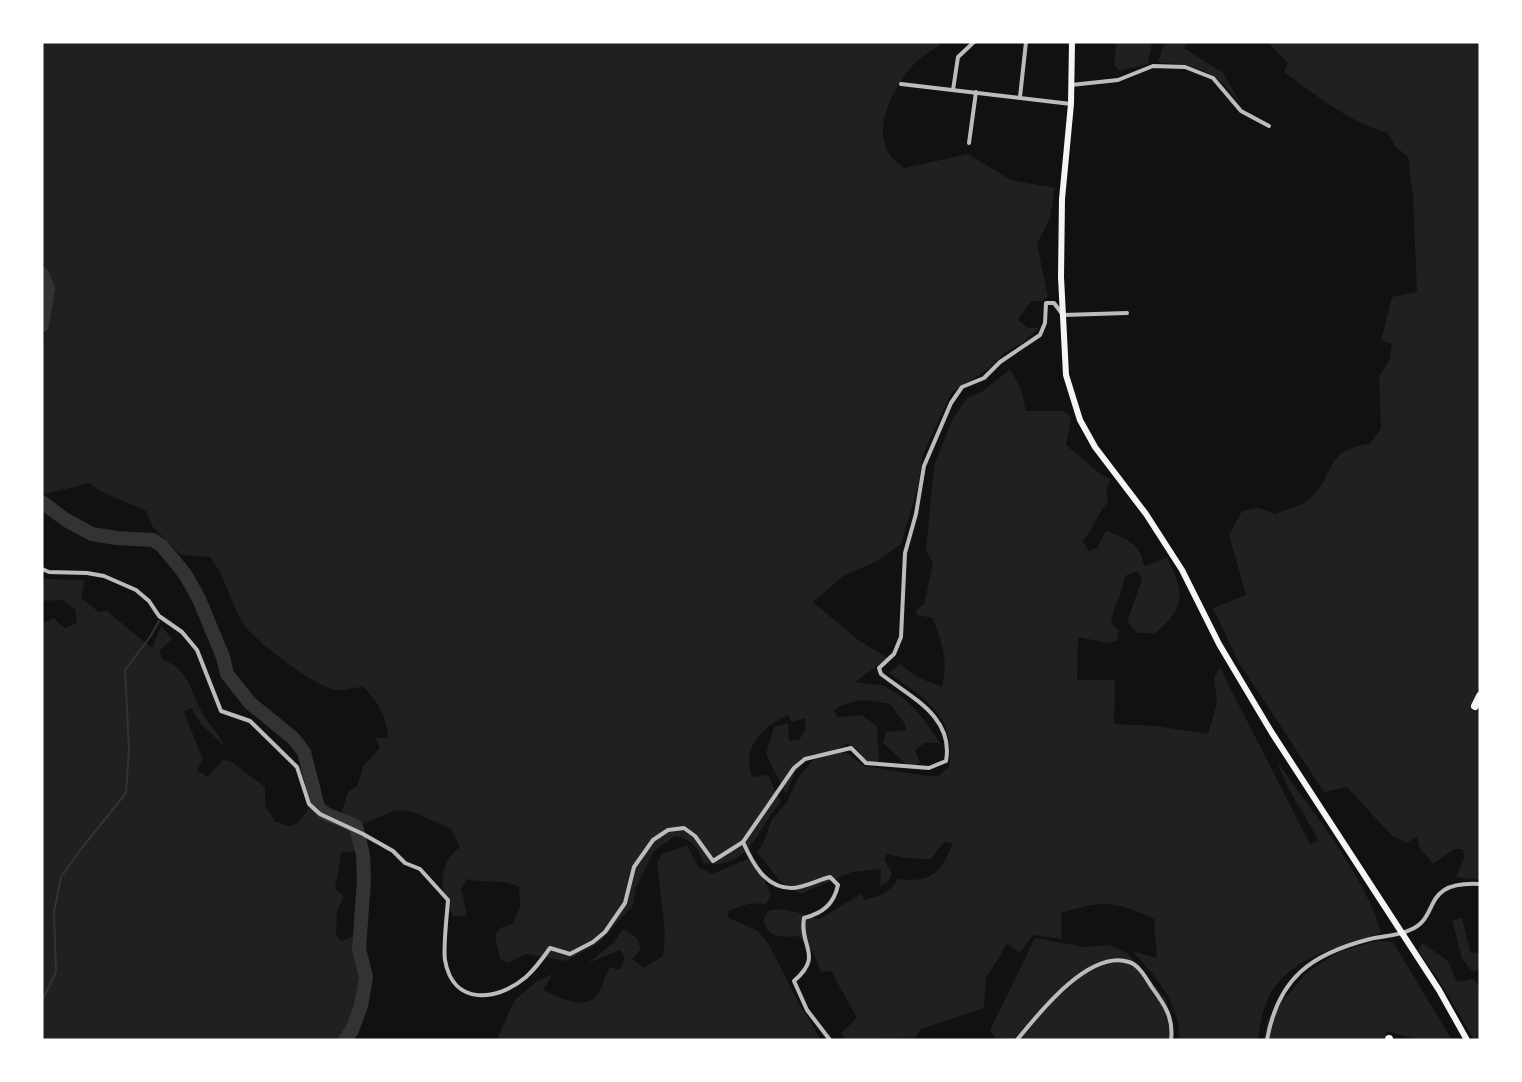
<svg xmlns="http://www.w3.org/2000/svg" width="1522" height="1082" font-family="'Asap Condensed',sans-serif">
<rect width="100%" height="100%" fill="#111"/>
<g fill="#202020">
<path d="M42,42H939L940,45C932,50 924,55 917,61C891,88 862,143 905,168L968,154L1011,180L1055,188L1050,218L1037,244L1048,296L1043,301H1031L1018,320L1029,328H1039L1022,343L1004,353L987,370L952,392L923,454L918,486L901,544L875,562L843,576L813,602L858,640L888,658L855,682C864,684 875,683 883,686C907,695 927,722 940,743H924L915,750L920,763L908,766L883,743L886,732L906,730L905,724L890,704C866,700 856,697 834,710L837,717L862,715L877,726L879,763L864,761L856,748L847,744L829,752L811,754L795,773L786,794L766,754L774,727L788,723L789,741L799,740L806,729L805,718L792,722L788,715C762,727 741,747 752,777L768,775L781,802C758,826 749,872 704,863C698,848 692,839 675,836L654,851L636,887L633,905L599,943L566,961L526,954L507,963L500,959L495,936L500,928L513,924L520,906L519,887C502,878 485,884 467,879L461,888L467,915L454,917C439,895 437,863 460,847L451,829L411,811L396,810L363,824L341,814L348,792L357,786L364,765L380,748L375,738H388C388,720 377,699 363,687C354,687 345,691 336,690C319,689 252,640 243,623C230,602 226,577 210,557L181,555L152,526L146,511L100,491L90,483L45,494L42,491V351L51,290L49,273L42,269Z"/>
<polygon points="1116,42 1152,42 1148,64 1119,71 1114,65"/>
<path d="M1165,42H1188L1184,48L1223,73L1242,106C1216,70 1202,67 1158,62Z"/>
<path d="M1268,42H1480V880L1456,877L1465,855L1461,849H1454L1433,864L1419,847L1417,836L1407,843L1392,836L1347,787L1324,792L1239,663L1213,608L1246,595L1229,535L1242,511L1259,508L1275,514C1285,510 1301,506 1310,499C1335,477 1323,450 1369,444L1381,429L1379,376L1389,361L1392,344L1381,340L1392,297L1417,292L1413,196L1408,157L1395,146L1388,133C1349,122 1317,96 1284,72L1288,63Z"/>
<path d="M1010,369L1021,389L1026,411H1063L1071,417L1066,445L1100,474L1111,479L1106,490L1108,502C1097,514 1094,528 1083,541L1089,551L1097,548L1106,531C1125,538 1141,543 1144,566L1167,558C1184,592 1187,607 1155,633H1137L1127,622L1142,579L1137,571L1125,576C1123,594 1113,604 1111,623L1119,630L1117,641L1108,643L1078,637L1077,680H1115L1114,724L1155,726L1208,734L1217,703L1214,677L1220,668L1310,844L1318,841C1306,814 1286,790 1277,761C1310,809 1367,878 1381,933C1344,945 1295,955 1272,991C1263,1005 1260,1024 1258,1040H1179C1181,1005 1155,975 1132,951L1157,958L1154,919C1112,900 1104,900 1061,913L1062,939L1033,935L1020,953L1007,944L986,978L984,1008L921,1029L915,1038L845,1040L841,1033L857,1018L831,971L821,972L813,952L798,936C780,937 771,939 763,921L768,911C784,906 804,915 819,919C835,911 845,902 862,894L864,900C879,896 889,893 898,879C931,883 941,873 953,843L945,842L930,859L905,858L887,854L884,859L892,873L889,881L880,886L881,869L852,872L800,894L781,882L757,852L763,844L772,819L787,802L798,778L813,760L838,752L847,753L864,766L927,776H939L949,767C956,715 927,701 889,673L900,664L917,677L942,687C949,660 942,644 933,618L916,615L917,609L924,604L933,563L926,551L934,466L952,420L968,397L983,391Z"/>
<path d="M42,579L85,580L81,598L99,612L107,611L152,648L161,626L172,639L159,651L162,659C193,672 189,693 205,717C212,728 220,736 226,748L201,724L191,708L184,712L203,760L197,770L207,777L223,760L230,761L265,787V806L276,822L289,826L298,823L310,807C320,819 336,829 353,829L360,838L355,851L341,853L335,889L344,896L337,911L336,935L341,941L360,934C361,949 367,961 369,976C371,989 361,1030 353,1040H42V616L45,622L54,618L65,629L77,622L75,609L62,600L42,601Z"/>
<path d="M687,845L698,867L712,874L748,859L762,873L771,896L766,904C751,902 741,905 727,912L729,918L758,931L768,943L797,1000L821,1040H497L514,1001L537,981L553,974L543,990C557,997 586,1012 598,994C603,986 605,975 610,967L620,970L625,958L620,950L588,963L614,942L623,929L637,938L641,949L632,959L644,968L663,956L665,933L657,862L662,854Z"/>
<polygon points="1462,918 1470,952 1480,954 1480,969 1473,972 1462,959 1452,920"/>
<polygon points="1035,938 1084,947 1108,945 1127,953 1166,999 1174,1034 1171,1040 996,1039 990,1030"/>
<polygon points="1376,941 1393,942 1452,1040 1419,1040 1386,1031 1384,1040 1264,1040 1267,1020 1306,973 1338,952"/>
<polygon points="1422,943 1448,961 1457,982 1473,979 1480,986 1480,1040 1474,1040 1444,988 1418,950"/>
</g>
<g fill="none" stroke-linecap="round" stroke-linejoin="round">
<polyline stroke="#333" stroke-width="2" points="42,1001 56,972 54,912 61,877 81,849 126,793 129,749 125,670 150,637 159,621"/>
<g stroke="#333" stroke-width="14">
<polyline points="42,274 48,288 42,325"/>
<polyline points="42,502 66,520 92,534 116,538 153,540 162,546 185,574 199,599 223,657 227,674 250,703 293,738 304,752 318,807 326,814 356,826 363,855 364,880 359,949 366,977 361,1006 352,1030 345,1040"/>
</g>
<g stroke="#bcbcbc" stroke-width="4">
<polyline points="901,84 1071,104"/>
<polyline points="1071,85 1118,80 1153,66 1185,67 1213,78 1241,111 1269,126"/>
<polyline points="953,90 958,57 974,42"/>
<polyline points="1020,97 1026,42"/>
<polyline points="969,143 976,92"/>
<path d="M42,569L49,572L87,573L104,576L136,590L149,601L159,616L182,632L197,650L221,711L250,721L297,767L309,804L320,814L363,834L393,851L405,863L420,869L448,900C447,915 443,947 445,960C453,1007 498,1001 526,977C535,969 543,958 550,948L570,954L593,942L605,932L625,903L634,867L653,840L668,830L684,828L695,836L713,861L743,842L794,768L805,759L851,748L866,763L929,768L946,761C954,717 912,698 881,674L879,668L894,654L901,637L905,553L916,514L924,466L951,403L962,387L984,378L1000,362L1040,335L1045,323L1046,303H1054L1063,315L1127,313"/>
<path d="M743,842C752,862 765,889 793,888C805,887 818,880 830,877L838,885C834,904 823,913 804,918C799,947 824,955 794,981L807,1010L830,1040"/>
<path d="M1017,1040C1039,1013 1089,949 1129,962C1139,965 1146,978 1151,986C1164,1004 1174,1017 1171,1040"/>
<path d="M1267,1040C1278,978 1311,954 1370,939C1382,936 1398,936 1410,930C1442,917 1419,881 1480,884"/>
</g>
<polyline stroke="#f5f5f5" stroke-width="6" points="1072,42 1071,104 1062,199 1061,277 1066,375 1080,420 1095,447 1146,514 1182,570 1219,644 1272,733 1439,990 1467,1040"/>
<g stroke="#f5f5f5" stroke-width="8">
<polyline points="1475,706 1480,696"/>
<polyline points="1389,1040 1389,1039"/>
</g>
</g>
<rect width="1522" height="1082" fill="none" stroke="#ffffff" stroke-width="87"/>
</svg>
